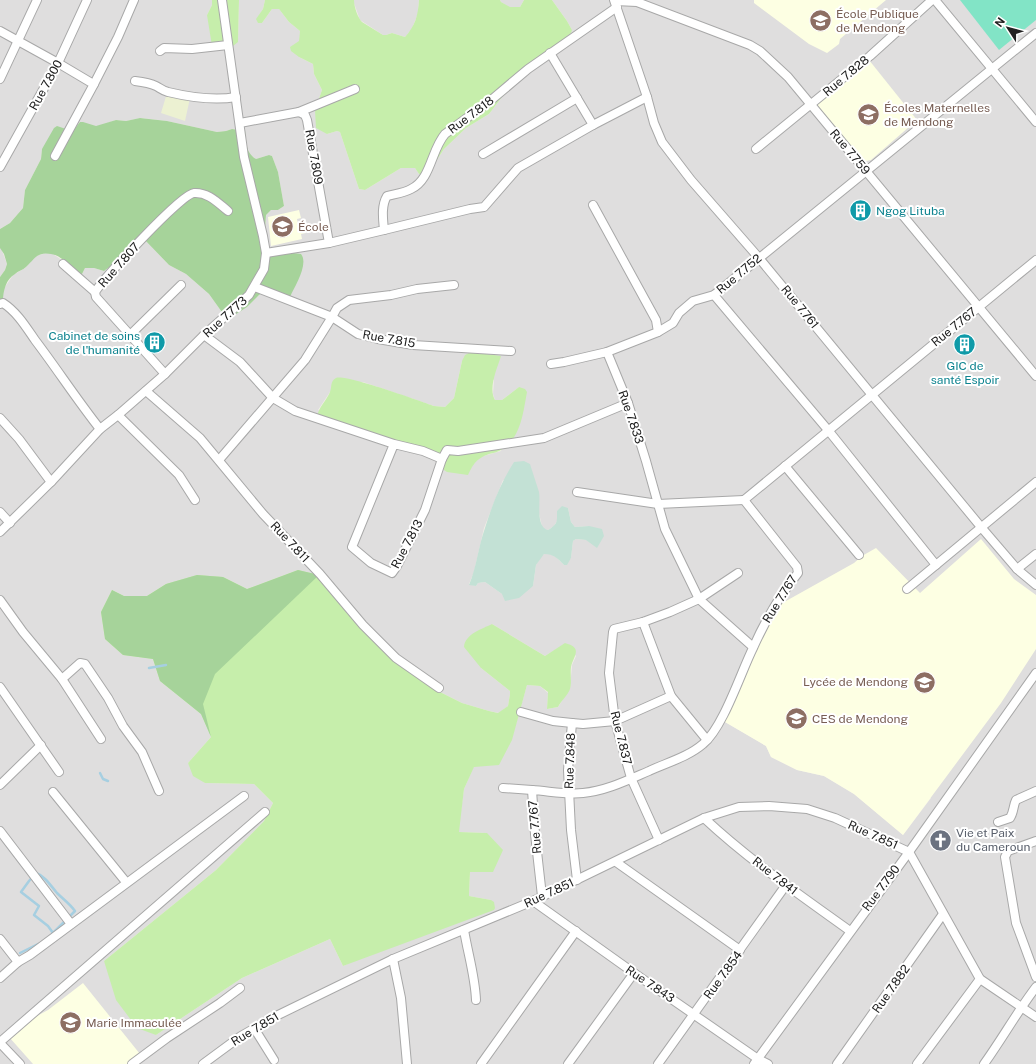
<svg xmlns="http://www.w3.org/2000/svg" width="1036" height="1064" font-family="'Public Sans',sans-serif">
<rect width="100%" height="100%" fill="#f2efe7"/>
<g fill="#dfdede" fill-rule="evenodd">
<path d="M0,0H212V5L207,15L238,42L239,0H265L263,9L257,19L262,23L272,9H279L289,22L300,31L299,57L313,64L314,74L322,90L315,110L327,134L337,131L340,132L359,189L365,190L401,168H415L419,174L431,169L444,149L466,128L489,114L502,97L541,63L572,30L567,21L552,0H1036V1064H0V303L3,301V290L13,275L25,268L36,256L46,253L53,254L82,274L85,268H94L104,271L142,237L169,265L186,274L209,294L224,315L247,307L259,295L268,289L288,253L270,250L265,229L266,215L271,210H278L284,206L278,172L272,156L269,155L256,159L250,155L248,149L245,131L232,129L226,131L217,132L167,121L141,118L126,121L116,120L96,127L80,122L76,127L42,149L41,159L25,190L23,208L10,223L0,229ZM462,361L494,380L493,394L495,400H502L519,387L501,451L480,457L474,463L318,410L330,392L360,382H363L434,406L445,407L454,398ZM503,480L539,494L538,509L542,526L544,529L548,530L554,526L557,521V511L568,508L571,522L575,527L589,526L586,540L576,539L573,541L571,558L564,565L557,558L551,554H544L541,556L536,565L533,586L502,594L485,582L478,583L476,586L469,584L474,572L484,528ZM298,570L409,672L432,688L462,703L489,711L499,713L508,706L510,694V691L481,668L492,624L545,656L565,644L576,656L572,665L570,688L558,707L547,709L548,693L540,686L527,685L515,727L474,766L464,789L458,832L487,833L470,872L469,896L491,900L343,966L330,939L242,978L156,1035L104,961L216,870L264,821L273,803L254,784L205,783L188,763L211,737L201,714L160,681L153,659L123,655L105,639L101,612L112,590L124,596H147L166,584L223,577L247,589ZM728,716L931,798L903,835L854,794L824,776L797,770L771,757L766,746L725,722Z"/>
<polygon points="354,0 419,0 418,13 412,29 405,37 392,33 386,35 383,35 360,20 354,3"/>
<polygon points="500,0 524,0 520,7 509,7 501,2"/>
<polygon points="0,245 7,264 5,270 0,277"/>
</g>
<g fill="#fdffe3">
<polygon points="754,0 886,0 840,39 839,44 827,53 809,44 754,3"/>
<polygon points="869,60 917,120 871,160 862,162 817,108 817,103"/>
<polygon points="299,210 301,218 297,219 299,229 300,232 305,230 306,233 301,234 302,239 271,246 268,217"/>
<polygon points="981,539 1014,579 1036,595 1036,649 1001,703 903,835 854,794 824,776 797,770 771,757 766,746 725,722 751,658 781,599 786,601 854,563 862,556 876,548 920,593"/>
<polygon points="83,983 140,1054 127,1064 33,1064 9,1037 26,1022 48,1010"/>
</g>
<polygon fill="#ecf1d2" points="167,93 190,98 185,121 161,113"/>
<g fill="#c6eeab">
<polygon points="212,0 239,0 238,42 233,46 212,46 207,15 212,5"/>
<path d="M265,0H354C354,7 358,18 362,22L383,35H386L392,33L405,37C415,26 418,16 419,0H500L501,2L510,7H520L524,0H552L567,21L572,30L571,33L548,52L541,63L502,97L489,114L466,128L444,149L431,169L422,174H419L415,168H401L365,190L359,189L340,132L337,131L327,134L316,128L315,110L322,90L314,74L313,64L299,57L291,51L290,47L299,41L300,31L289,22L279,9H272L262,23H258L256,19L263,9Z"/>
<path d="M471,352L501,356C497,369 488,388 495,400H502L519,387L525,389L527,392C523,413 521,438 501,450C498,452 493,453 489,454C476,459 474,463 468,475L447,472L444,470L442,464L424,451L317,416C319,407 326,401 330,392C332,387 330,381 336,378C346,374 419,401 434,406L445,407L454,398L462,361L465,355Z"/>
<path d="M298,570L319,575L409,672L432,688L462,703L489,711L498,713L508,706L510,694V691L481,668L464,647C465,634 482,629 492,624L545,656L565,643C583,648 574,655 571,667C570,674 572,682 570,689C568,695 561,701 558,707L547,709L548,692L540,686L527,685L512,740L499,765L474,767L464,789L459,832L487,833L503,850L493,872H470L469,896L491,900L494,902L495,908L494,910L343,966L330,939L242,978L156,1035L137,1028L116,1000L104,961L216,870L264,821L273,803L254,784L205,783L193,776L188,763L211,737L201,714L160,681L153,659L123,655L105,639L101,612L112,590L124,596H147L166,584L197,575L223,577L247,589Z"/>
</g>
<g fill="#a6d39a">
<path d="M140,118L167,121L217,132L226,131L232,129L245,131C247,143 245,152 256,159L269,155L272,156L278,172L284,206L278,210H271L266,215L265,229L270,250L301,254C309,264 295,286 290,297L268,289L259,295L247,307L230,318L224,315L209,294L186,274L169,265L142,237L124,256L104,271L94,268H85L82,274H78C71,267 61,255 51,254C37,251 34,260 26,267C23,270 18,271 15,274C6,279 3,291 3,301L0,303V277L5,270L7,264L4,254L0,248V229L10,223L23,208L25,190L41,159L42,149L54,128L57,126L69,130L76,127L80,122H83L96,126L116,120L126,121Z"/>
<polygon points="298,570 319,575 215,674 203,704 211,737 201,714 160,681 153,659 123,655 105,639 101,612 112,590 124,596 147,596 166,584 197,575 223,577 247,589"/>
</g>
<path fill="#c3e1d5" d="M524,461L530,464C533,473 536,483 539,492C541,502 535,526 548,530C558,524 557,522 557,511L562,506L568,508L571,522L575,527L589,526L602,529L604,536L597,548L586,540L576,539L573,541L571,558L567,565H564C557,558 554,554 544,554L536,565L533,586L519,598L505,601L502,594L485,582L478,583L476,586L469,585C477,566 478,547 485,528C492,505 501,482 514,462Z"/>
<polygon fill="#82e4c6" points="960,0 1036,0 1036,20 999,50"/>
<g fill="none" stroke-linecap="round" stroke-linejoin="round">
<g stroke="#a6cfe1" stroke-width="2.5">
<polyline points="149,668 166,665"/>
<polyline points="100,773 103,779 108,781"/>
<path d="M53,933L48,926L34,915L39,906L21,892L29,881L36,873C45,876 51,886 57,893C64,900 69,903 75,911L69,917"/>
<polyline points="52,934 65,921"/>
<polyline points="20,953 38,944"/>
</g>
<defs>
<g id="minor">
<polyline points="614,0 647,97 654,123 662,142 691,180 759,258 981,527 1017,569 1036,585"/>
<polyline points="935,0 1036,122"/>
<polyline points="615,1 637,2 750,45 760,51 788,77 1036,376"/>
<polyline points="0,31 58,63 90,82 94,84 118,37 134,0"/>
<polyline points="160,51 164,48 192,49 228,45"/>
<polyline points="550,53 593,125"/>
<polyline points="0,79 37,0"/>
<path d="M135,81C143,82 150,83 156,86C160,88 163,91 168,92C189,97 214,101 236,97"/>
<polyline points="299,112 355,89"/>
<polyline points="240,123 299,112 305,115 307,120 329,243"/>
<polyline points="756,149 870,56 932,0"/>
<polyline points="483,154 577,98"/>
<polyline points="55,156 94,84"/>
<polyline points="0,167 58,63 87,0"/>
<polyline points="593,205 656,320 658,332 607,352 628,403 646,461 665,529 699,599 753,647"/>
<polyline points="384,230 470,209 484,207 518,168 593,125 647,97"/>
<path d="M266,253L329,243L384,230C383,219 381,206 387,196C394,194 404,193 411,189C431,180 431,150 445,134L490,101L528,69L617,7"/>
<polyline points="63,264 95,292"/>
<polyline points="255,287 332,317 358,334 378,339 413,345 511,351"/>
<polyline points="714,295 828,430 936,565"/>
<path d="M0,304L3,303C17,312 26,327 35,340C57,369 77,400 100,429"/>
<polyline points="658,332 673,323 679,313 693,301 714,295 1036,33"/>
<polyline points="131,334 181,285"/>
<polyline points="204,335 240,362 273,398 295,411 394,444 352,547 371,563 392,573 397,566 425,510 442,459 423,451 394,444"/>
<polyline points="551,364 564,362 607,352"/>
<path d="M165,374L96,297L95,292C105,277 181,194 194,193C208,192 218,203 228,211"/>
<polyline points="146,391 200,438 263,514 320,574 363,625 396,658 439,688"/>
<polyline points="118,415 179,475 195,500"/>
<polyline points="0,418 19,439 51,482"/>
<polyline points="442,459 447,450 458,451 544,438 628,403"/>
<polyline points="219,460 305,360 332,317 337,308 349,300 391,295 417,289 454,285"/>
<polyline points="785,466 859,555"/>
<polyline points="577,492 658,504 744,500"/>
<polyline points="744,500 1036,260"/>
<polyline points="0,512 10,523"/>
<polyline points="0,532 51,482 100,429 118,415 165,374 204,335 249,295 264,269 266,253 263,236 244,157 222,0"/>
<polyline points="1017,569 1036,554"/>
<polyline points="907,589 1036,482"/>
<polyline points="0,600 23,632 62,679 101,739"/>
<polyline points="643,622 671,696 707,740"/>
<polyline points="62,679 80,663 85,664 108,698 123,726 142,752 159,791"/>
<polyline points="0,687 59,772"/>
<polyline points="521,712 553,721 572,723"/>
<polyline points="0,785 41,745"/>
<polyline points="503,788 532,790"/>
<polyline points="53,792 126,882"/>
<path d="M704,818C749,860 800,895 850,931"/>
<path d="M998,822L1010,818C1014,812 1013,806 1016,800L1036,791"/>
<polyline points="0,831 71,924"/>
<polyline points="659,840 631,778 615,721 609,673 613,632 614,629 643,622 670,612 699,599 738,573"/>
<polyline points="1036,841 1008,851 1005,857 1016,923 1036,977"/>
<polyline points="616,862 740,950"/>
<polyline points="577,880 571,830 568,770 572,723 583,724 615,721 671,696"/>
<path d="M542,896L535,834L532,790C549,791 566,795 583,793C606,791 628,780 649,771C666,763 688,757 703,744C723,728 741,672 753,648C765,621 779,596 798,573L797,567L744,500"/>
<polyline points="533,901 634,973 758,1059 768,1064"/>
<path d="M464,930C468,954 475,976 476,1000"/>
<polyline points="0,939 18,962"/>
<polyline points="393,959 401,998 407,1064"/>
<polyline points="0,978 18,962 30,955 244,796"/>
<polyline points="254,1028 274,1060"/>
<polyline points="0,1042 265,812"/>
<polyline points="0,1043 20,1064"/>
<polyline points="132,1064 167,1038 220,1003 240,988"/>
<polyline points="203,1064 241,1036 276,1016 393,959 533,901 704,818 739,807 769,806 807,809 835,818 909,852 980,979 1036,1017"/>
<polyline points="481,1064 576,931"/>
<polyline points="568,1064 634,973"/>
<polyline points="658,1064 786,885"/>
<polyline points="754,1064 909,852 1036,673"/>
<polyline points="837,1064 943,914"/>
<polyline points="917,1064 980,979"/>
<path d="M984,1064C1002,1039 1017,1012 1036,987"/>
</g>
</defs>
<use href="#minor" stroke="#a8a8a8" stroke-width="10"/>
<use href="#minor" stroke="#fff" stroke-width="8"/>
</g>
<defs>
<symbol id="school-disc" viewBox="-11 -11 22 22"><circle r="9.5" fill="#8d6e63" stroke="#fff"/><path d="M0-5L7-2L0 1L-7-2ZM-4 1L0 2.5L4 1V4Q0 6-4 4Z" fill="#fff"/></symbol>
<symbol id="building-disc" viewBox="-11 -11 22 22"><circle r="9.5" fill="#0f9aa8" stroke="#fff"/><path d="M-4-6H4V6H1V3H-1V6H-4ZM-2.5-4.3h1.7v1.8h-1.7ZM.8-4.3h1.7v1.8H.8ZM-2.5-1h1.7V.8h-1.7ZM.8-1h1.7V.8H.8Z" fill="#fff"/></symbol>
<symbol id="church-disc" viewBox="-11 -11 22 22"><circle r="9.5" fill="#6b7280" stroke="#fff"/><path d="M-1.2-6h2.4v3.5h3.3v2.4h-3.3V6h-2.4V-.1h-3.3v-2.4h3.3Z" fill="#fff"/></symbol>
</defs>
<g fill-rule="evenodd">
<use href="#school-disc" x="808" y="8" width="25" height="25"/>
<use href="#school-disc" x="856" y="102" width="25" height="25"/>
<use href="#building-disc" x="848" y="198" width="25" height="25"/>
<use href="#school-disc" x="270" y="214" width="25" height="25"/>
<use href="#building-disc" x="142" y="330" width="25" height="25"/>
<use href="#building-disc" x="952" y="332" width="25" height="25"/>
<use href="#school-disc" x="912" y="670" width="25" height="25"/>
<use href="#school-disc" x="784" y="706" width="25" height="25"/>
<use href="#church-disc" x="928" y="828" width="25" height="25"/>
<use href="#school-disc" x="58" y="1010" width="25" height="25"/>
</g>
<g text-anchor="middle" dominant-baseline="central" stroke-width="4" stroke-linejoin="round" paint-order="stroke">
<g font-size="12" fill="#785e54" stroke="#fff" text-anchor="start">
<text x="836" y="14">École Publique<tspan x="836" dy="14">de Mendong</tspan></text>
<text x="884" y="108">Écoles Maternelles<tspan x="884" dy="14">de Mendong</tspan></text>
<text x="298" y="227">École</text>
<text x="908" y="682" text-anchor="end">Lycée de Mendong</text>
<text x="812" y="719">CES de Mendong</text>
<text x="86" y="1023">Marie Immaculée</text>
</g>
<g font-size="12" fill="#212121" stroke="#fff">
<text transform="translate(846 76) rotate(-40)">Rue 7.828</text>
<text transform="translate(46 85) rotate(-61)">Rue 7.800</text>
<text transform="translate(471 115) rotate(-37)">Rue 7.818</text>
<text transform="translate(850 152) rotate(50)">Rue 7.759</text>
<text transform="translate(314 157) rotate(80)">Rue 7.809</text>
<text transform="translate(119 265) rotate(-48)">Rue 7.807</text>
<text transform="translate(739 274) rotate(-40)">Rue 7.752</text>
<text transform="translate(800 307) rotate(51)">Rue 7.761</text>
<text transform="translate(225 317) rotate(-42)">Rue 7.773</text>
<text transform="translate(954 327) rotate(-39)">Rue 7.767</text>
<text transform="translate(389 339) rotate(10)">Rue 7.815</text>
<text transform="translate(631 417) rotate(71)">Rue 7.833</text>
<text transform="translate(290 542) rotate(47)">Rue 7.811</text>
<text transform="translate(407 544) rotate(-62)">Rue 7.813</text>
<text transform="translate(780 599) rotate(-58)">Rue 7.767</text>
<text transform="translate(621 738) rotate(76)">Rue 7.837</text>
<text transform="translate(570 761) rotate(-88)">Rue 7.848</text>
<text transform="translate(535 827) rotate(-95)">Rue 7.767</text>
<text transform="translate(873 835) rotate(24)">Rue 7.851</text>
<text transform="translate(775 876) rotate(38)">Rue 7.841</text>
<text transform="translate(881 888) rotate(-53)">Rue 7.790</text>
<text transform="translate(549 893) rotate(-25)">Rue 7.851</text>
<text transform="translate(723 975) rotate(-54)">Rue 7.854</text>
<text transform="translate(650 984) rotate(34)">Rue 7.843</text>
<text transform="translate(891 989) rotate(-55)">Rue 7.882</text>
<text transform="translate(255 1029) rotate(-31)">Rue 7.851</text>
</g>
<g font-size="12" fill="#0d838f" stroke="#fff" text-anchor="start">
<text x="876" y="211">Ngog Lituba</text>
<text x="140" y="336" text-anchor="end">Cabinet de soins<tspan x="140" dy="14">de l'humanité</tspan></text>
<text x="965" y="366" text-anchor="middle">GIC de<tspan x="965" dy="14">santé Espoir</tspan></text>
</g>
<g font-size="12" fill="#5b616d" stroke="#fff" text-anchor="start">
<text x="956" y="833">Vie et Paix<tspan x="956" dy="14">du Cameroun</tspan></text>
</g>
</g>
<g transform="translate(1008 28) rotate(306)" stroke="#ffffff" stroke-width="3" paint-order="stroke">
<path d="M0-3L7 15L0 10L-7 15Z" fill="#212121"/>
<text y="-6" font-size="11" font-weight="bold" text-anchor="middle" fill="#212121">N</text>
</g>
</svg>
